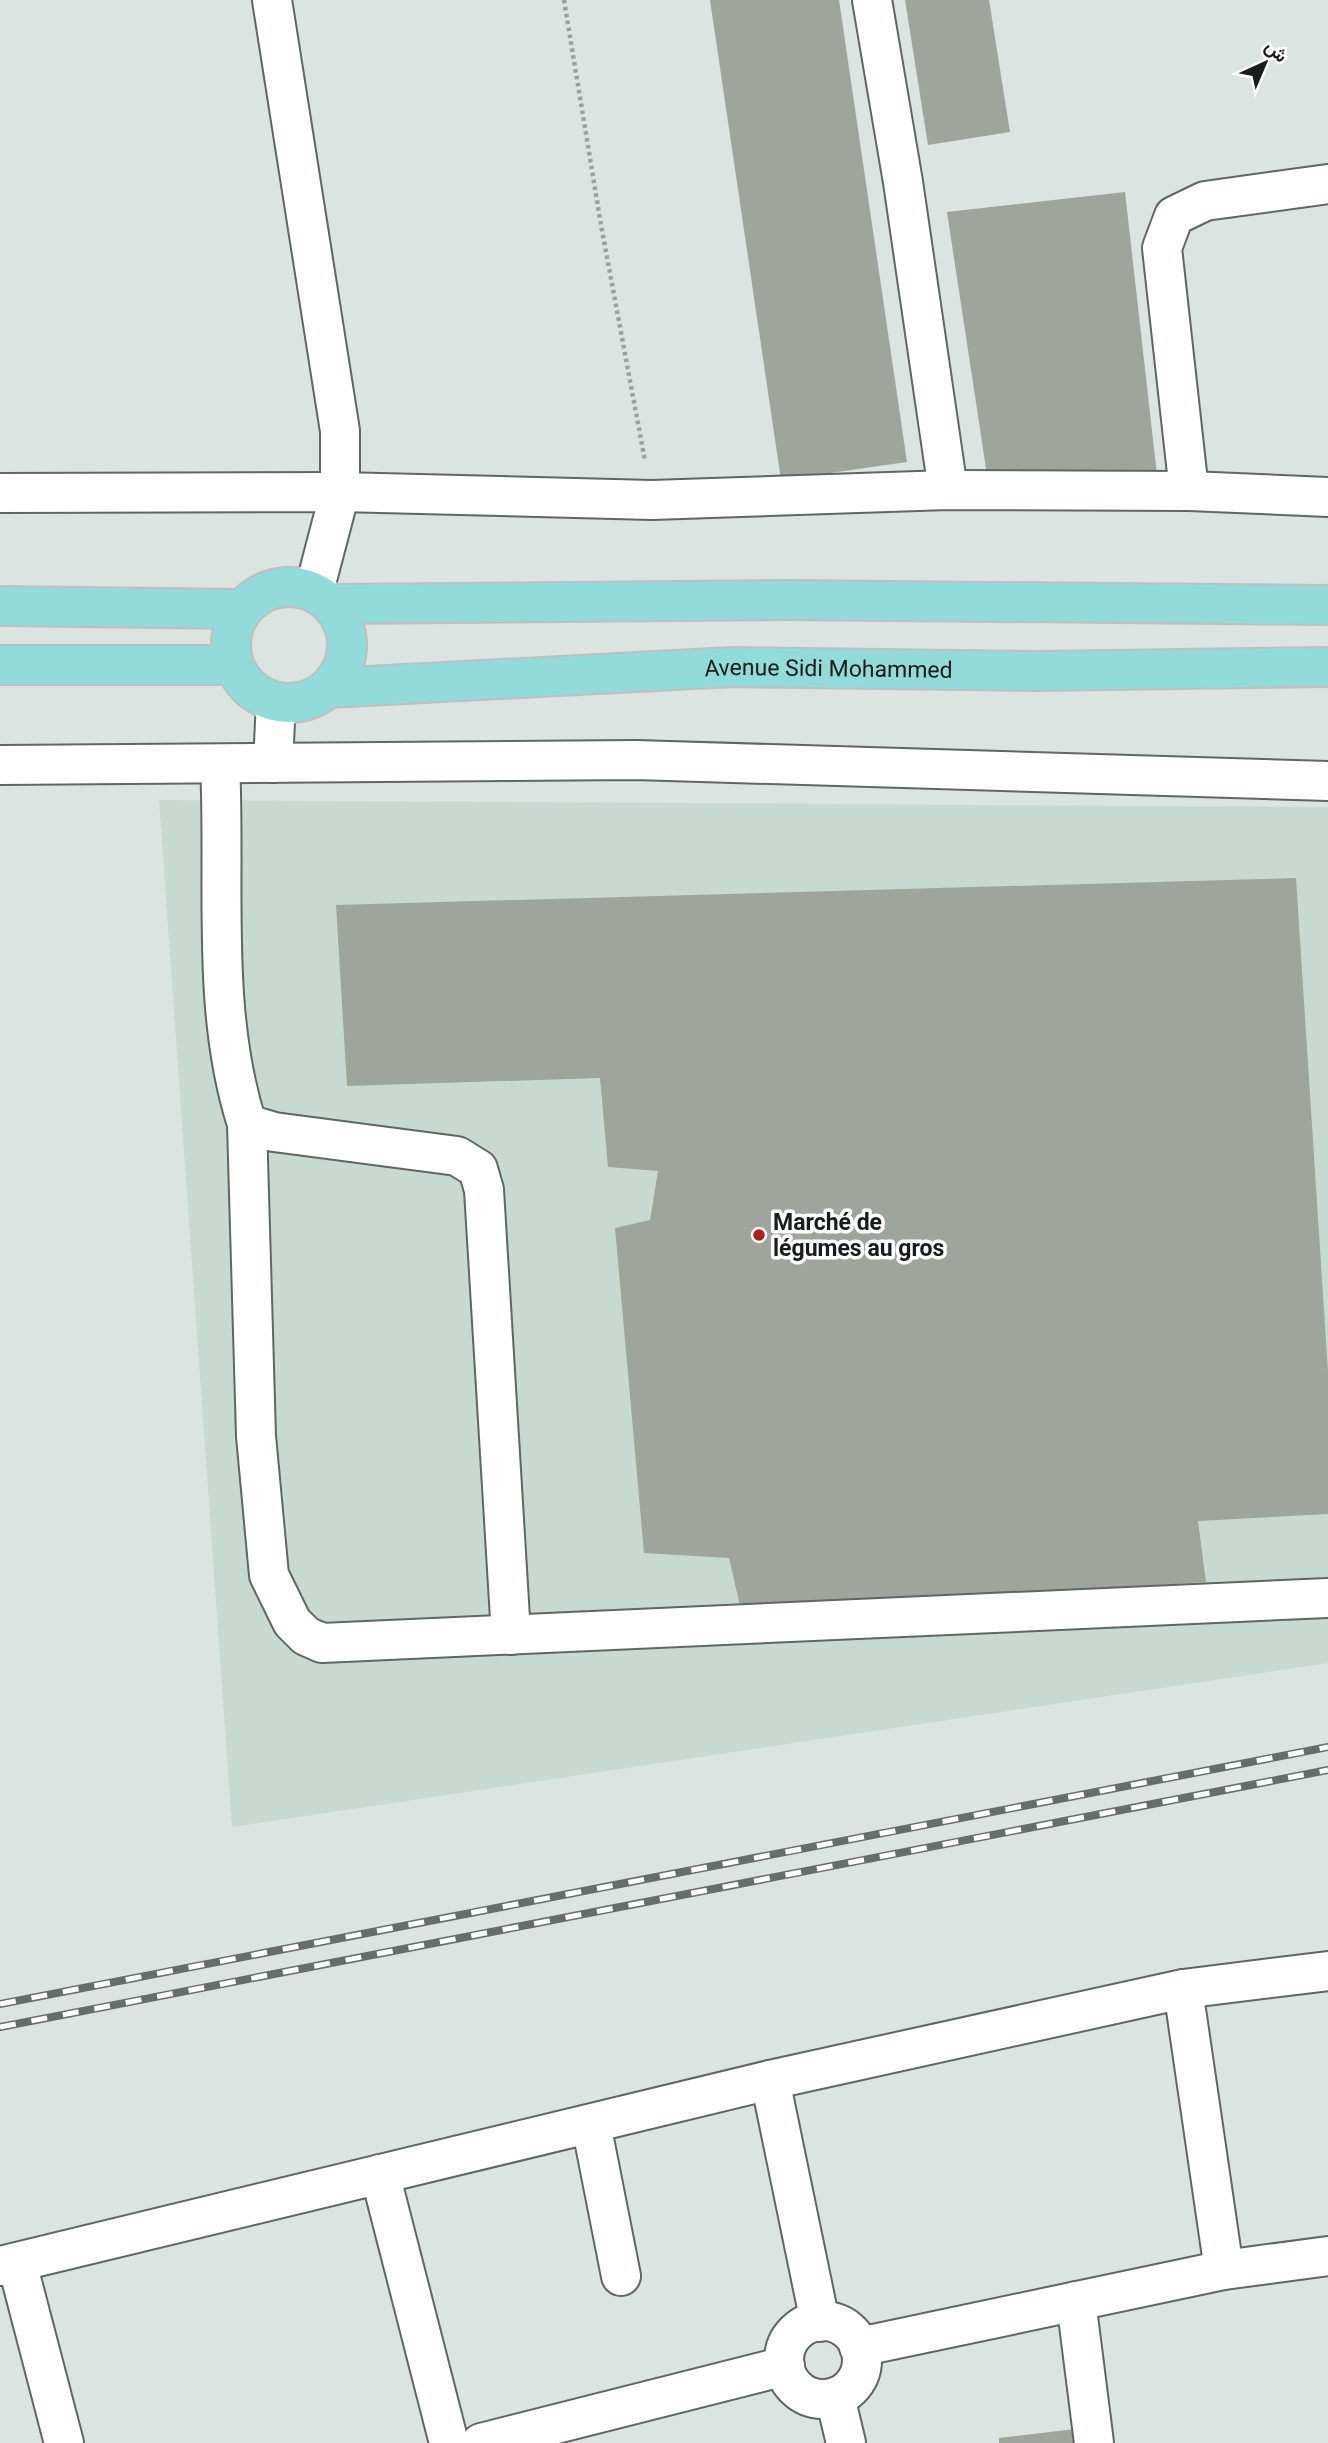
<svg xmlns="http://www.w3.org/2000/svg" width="1328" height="2443" font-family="Roboto,Vazirmatn,sans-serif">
<rect width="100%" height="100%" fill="#dbe4e0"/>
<polygon fill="#c8d9d2" points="159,800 1328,807 1328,1663 232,1827"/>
<g fill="#9fa49d">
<polygon points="710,0 839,0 907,462 781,480"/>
<polygon points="905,0 989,0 1010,132 928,145"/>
<polygon points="1125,192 1157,475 987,475 947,212"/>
<polygon points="1296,878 1328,1372 1328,1514 1198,1521 1206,1582 741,1610 729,1558 644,1553 615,1228 650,1220 658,1171 608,1167 600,1078 347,1086 336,905"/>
<polygon points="1075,2429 1077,2443 999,2443 999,2438"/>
</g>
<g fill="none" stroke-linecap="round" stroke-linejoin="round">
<defs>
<g id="minor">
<polyline points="272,0 340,431 340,492 314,591"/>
<polyline points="872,0 903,182 948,490"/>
<polyline points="1189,491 1162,248 1174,216 1205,201 1328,184"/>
<polyline points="0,493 340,492 652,500 948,490 1189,491 1328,497"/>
<polyline points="273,763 276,702"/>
<path d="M220,764C226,883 210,1009 247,1124L274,1132L457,1156L478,1169L484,1190L511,1635"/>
<polyline points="0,765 636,760 1328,781"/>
<polyline points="247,1124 256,1436 269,1575 292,1622 306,1636 322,1643 1328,1598"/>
<polyline points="1183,1989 1224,2270"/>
<polyline points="770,2080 820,2322"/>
<polyline points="591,2124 621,2276"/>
<polyline points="380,2174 449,2443"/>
<polyline points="17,2263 64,2443"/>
<polyline points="0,2266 770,2080 1183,1989 1328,1971"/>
<polyline points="1076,2301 1094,2443"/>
<circle cx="823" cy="2360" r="39"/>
<polyline points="859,2347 1224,2270 1328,2256"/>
<polyline points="835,2397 846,2443"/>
<polyline points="481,2443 785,2366"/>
</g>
<g id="major">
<circle cx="289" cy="645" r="58"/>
<polyline points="331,604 787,600 1328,605"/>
<polyline points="0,606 242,609"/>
<polyline points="0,665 234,665"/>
<path id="s1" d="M329,688L732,667L1037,671L1328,667"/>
</g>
</defs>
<use href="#minor" stroke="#5f6763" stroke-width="42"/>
<use href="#major" stroke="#bfbfbf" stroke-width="42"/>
<polyline stroke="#9aa19e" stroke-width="4.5" stroke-dasharray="3.5 3.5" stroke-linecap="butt" points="564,0 601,225 645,461"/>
<use href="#minor" stroke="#fff" stroke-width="38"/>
<use href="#major" stroke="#93dbda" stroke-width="38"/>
<defs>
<g id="rail">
<polyline points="0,2004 1328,1747"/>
<polyline points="0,2027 1328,1770"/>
</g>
</defs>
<use href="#rail" stroke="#676d6a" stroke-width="8"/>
<use href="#rail" stroke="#fff" stroke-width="5" stroke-dasharray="16" stroke-linecap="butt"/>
</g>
<circle fill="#af1e1c" stroke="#fff" stroke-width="2.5" cx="759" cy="1235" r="7"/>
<g text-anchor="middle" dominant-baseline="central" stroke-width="7" stroke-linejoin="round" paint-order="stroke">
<g font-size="23" fill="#191c1b" stroke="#fff">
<text stroke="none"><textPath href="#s1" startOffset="500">Avenue Sidi Mohammed</textPath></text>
</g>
<g font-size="23" font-weight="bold" fill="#191c1b" stroke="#fff" text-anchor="start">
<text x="773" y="1222">Marché de<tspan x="773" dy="26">légumes au gros</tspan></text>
</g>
</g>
<g transform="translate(1265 63) rotate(44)" stroke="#ffffff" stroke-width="5" paint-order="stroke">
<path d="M0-5L12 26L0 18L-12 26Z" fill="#191c1b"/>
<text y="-10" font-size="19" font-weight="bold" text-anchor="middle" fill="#191c1b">ش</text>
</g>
</svg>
